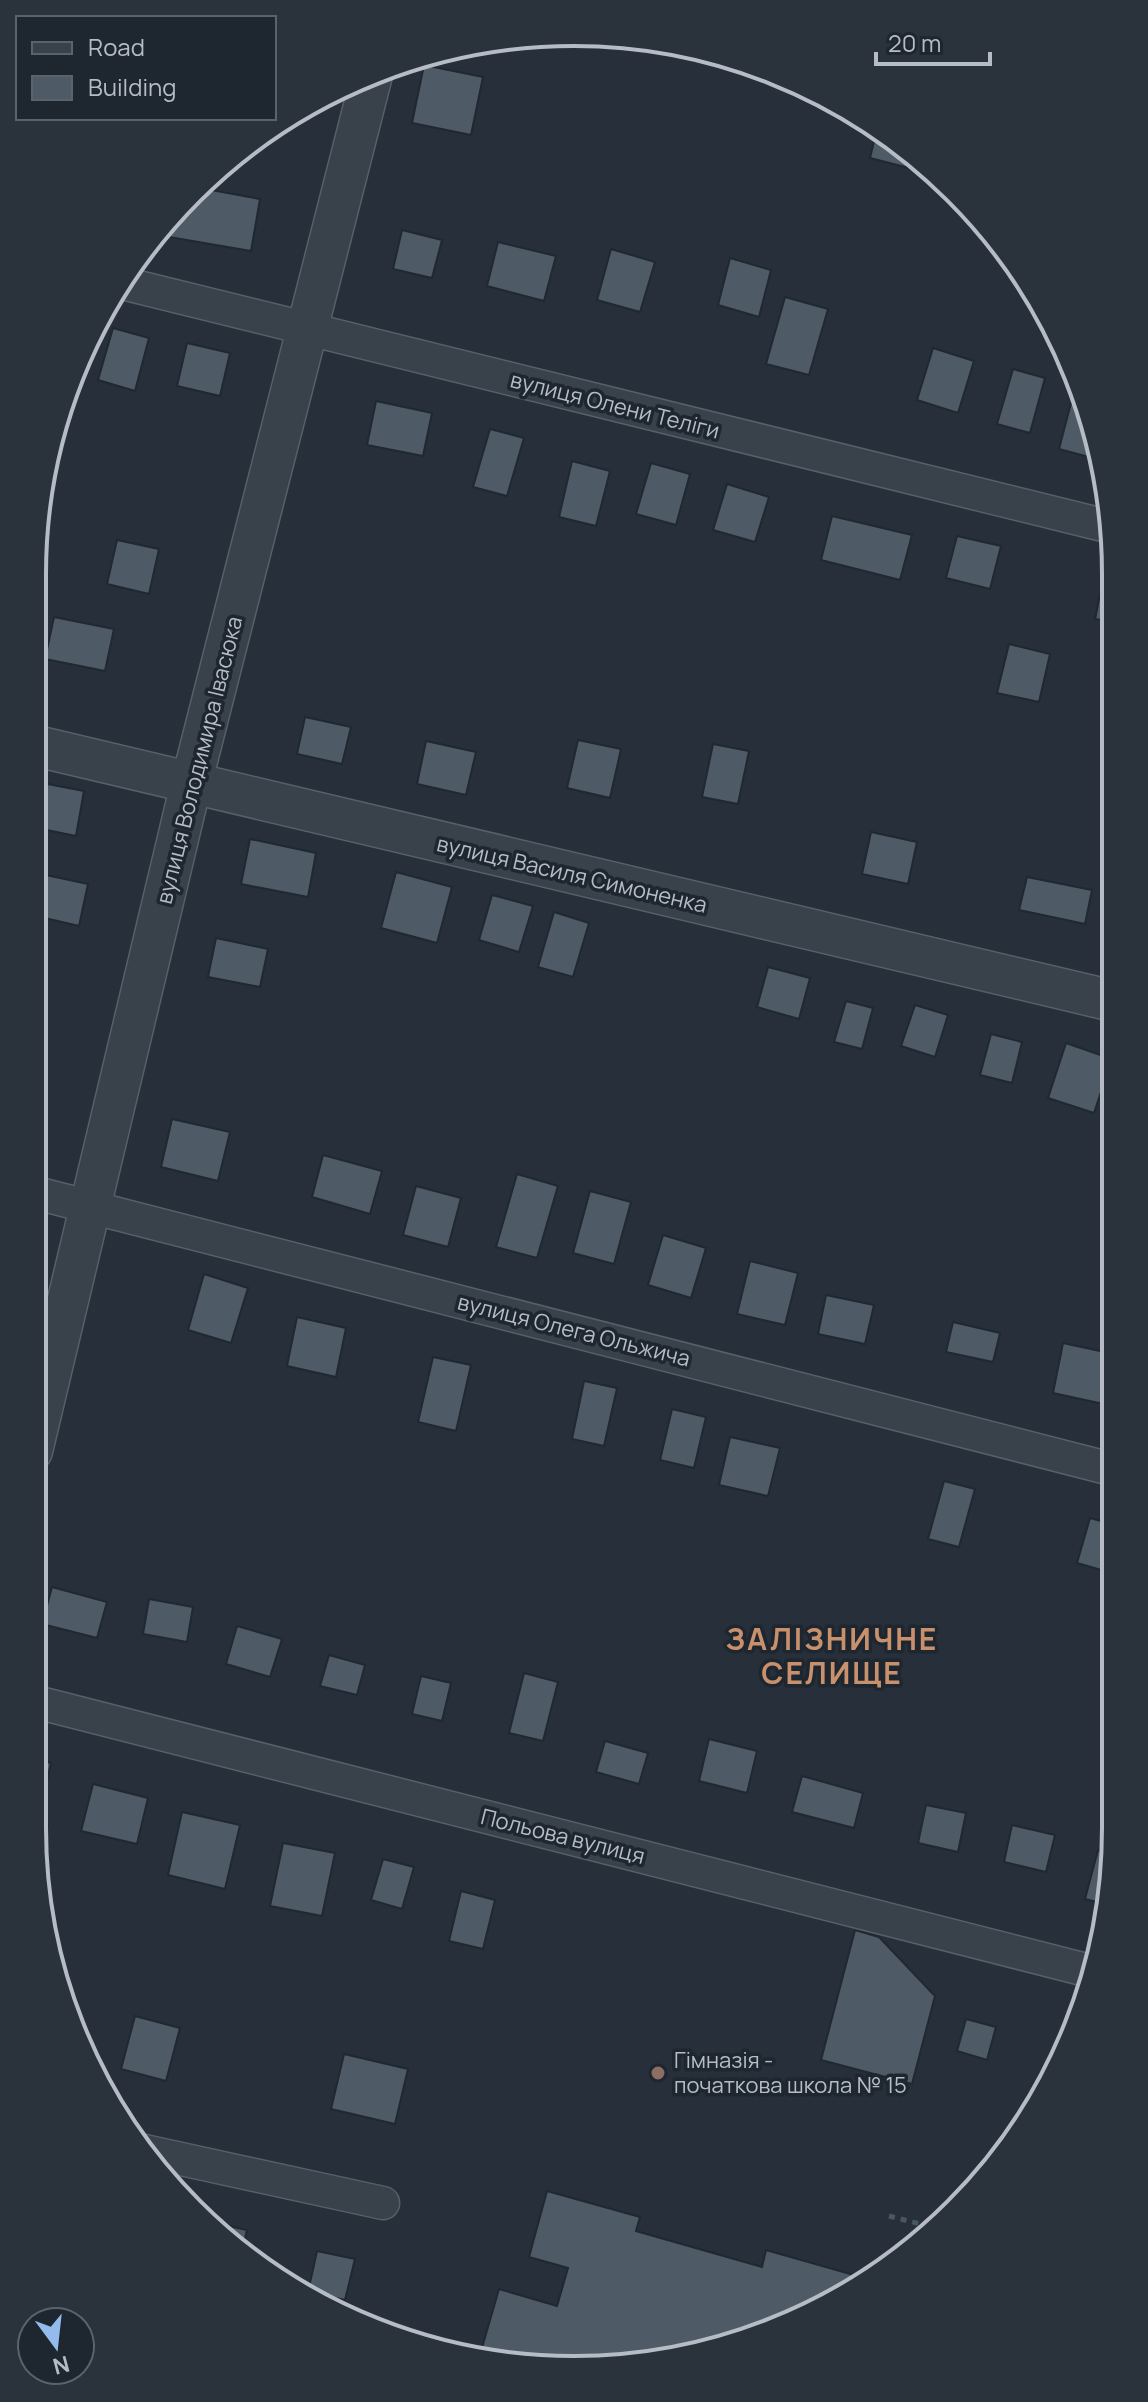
<svg xmlns="http://www.w3.org/2000/svg" width="1148" height="2402" font-family="Manrope,sans-serif">
<rect width="100%" height="100%" fill="#262f3a"/>
<g fill="#4e5a65" stroke="#202831" stroke-width="2">
<polygon points="424,65 483,77 471,135 412,123"/>
<polygon points="877,129 904,144 932,174 870,158"/>
<polygon points="195,187 260,199 251,251 169,237 174,212"/>
<polygon points="402,230 442,240 432,278 393,269"/>
<polygon points="498,242 556,256 544,301 487,286"/>
<polygon points="611,249 655,262 640,312 597,300"/>
<polygon points="730,258 771,270 759,317 718,305"/>
<polygon points="785,297 828,309 809,375 766,364"/>
<polygon points="113,328 149,338 135,391 98,380"/>
<polygon points="187,343 230,353 220,396 177,386"/>
<polygon points="933,348 974,361 958,413 917,400"/>
<polygon points="1013,369 1045,378 1030,433 997,424"/>
<polygon points="376,401 432,413 423,456 367,445"/>
<polygon points="1071,403 1086,407 1100,460 1059,449"/>
<polygon points="490,429 524,438 507,496 473,487"/>
<polygon points="572,461 610,471 596,526 559,517"/>
<polygon points="651,463 690,474 676,525 636,514"/>
<polygon points="727,484 769,497 755,542 713,530"/>
<polygon points="832,516 912,535 900,580 821,560"/>
<polygon points="957,536 1001,546 990,589 946,578"/>
<polygon points="117,540 159,549 149,594 107,584"/>
<polygon points="1102,585 1112,587 1112,622 1095,619"/>
<polygon points="54,617 114,629 105,671 45,659"/>
<polygon points="1009,644 1050,654 1039,702 997,693"/>
<polygon points="305,717 351,727 342,764 297,754"/>
<polygon points="578,740 621,749 610,798 567,788"/>
<polygon points="426,741 476,752 466,795 417,784"/>
<polygon points="713,744 749,751 738,804 702,797"/>
<polygon points="32,781 84,791 76,836 32,827"/>
<polygon points="871,832 917,842 908,884 862,874"/>
<polygon points="250,839 316,853 308,897 241,884"/>
<polygon points="32,872 88,884 79,926 32,915"/>
<polygon points="396,872 452,887 437,943 381,928"/>
<polygon points="1027,877 1092,890 1085,924 1019,910"/>
<polygon points="492,895 533,906 519,952 479,940"/>
<polygon points="554,912 589,923 573,977 538,967"/>
<polygon points="216,938 268,949 260,987 208,977"/>
<polygon points="768,967 810,978 799,1019 757,1007"/>
<polygon points="846,1001 873,1008 862,1049 834,1042"/>
<polygon points="915,1005 948,1015 935,1057 901,1046"/>
<polygon points="991,1034 1022,1042 1012,1083 980,1075"/>
<polygon points="1066,1043 1112,1059 1094,1113 1048,1098"/>
<polygon points="172,1119 230,1132 218,1181 161,1167"/>
<polygon points="323,1155 382,1171 370,1214 312,1197"/>
<polygon points="517,1174 558,1186 537,1258 496,1247"/>
<polygon points="416,1186 461,1198 448,1247 403,1235"/>
<polygon points="590,1191 631,1202 614,1264 573,1253"/>
<polygon points="663,1235 706,1248 691,1298 648,1285"/>
<polygon points="750,1261 798,1273 785,1325 737,1314"/>
<polygon points="204,1274 248,1288 231,1343 188,1330"/>
<polygon points="826,1295 874,1305 865,1344 818,1334"/>
<polygon points="297,1317 346,1328 336,1377 287,1366"/>
<polygon points="953,1322 1000,1333 993,1362 946,1352"/>
<polygon points="1063,1343 1114,1354 1114,1376 1108,1405 1053,1393"/>
<polygon points="433,1357 471,1365 456,1431 418,1422"/>
<polygon points="584,1381 617,1388 604,1446 572,1439"/>
<polygon points="672,1409 706,1417 694,1468 660,1460"/>
<polygon points="730,1437 780,1448 768,1496 719,1485"/>
<polygon points="944,1481 975,1489 959,1547 928,1539"/>
<polygon points="1090,1518 1115,1525 1115,1574 1077,1563"/>
<polygon points="52,1587 107,1602 97,1638 42,1624"/>
<polygon points="149,1599 193,1607 187,1642 143,1634"/>
<polygon points="237,1626 282,1639 270,1677 226,1664"/>
<polygon points="329,1655 365,1665 357,1695 320,1686"/>
<polygon points="524,1673 558,1682 543,1741 509,1733"/>
<polygon points="421,1676 451,1683 442,1721 412,1714"/>
<polygon points="709,1739 757,1751 747,1793 699,1781"/>
<polygon points="605,1741 648,1753 639,1784 596,1772"/>
<polygon points="32,1759 51,1763 40,1812 32,1810"/>
<polygon points="802,1776 863,1793 854,1828 792,1812"/>
<polygon points="93,1784 148,1798 137,1844 81,1831"/>
<polygon points="926,1805 966,1813 958,1852 918,1843"/>
<polygon points="182,1812 240,1825 225,1889 168,1875"/>
<polygon points="1012,1825 1055,1835 1046,1872 1004,1862"/>
<polygon points="283,1843 335,1853 322,1916 270,1906"/>
<polygon points="1098,1850 1113,1855 1108,1905 1085,1899"/>
<polygon points="383,1859 414,1867 402,1909 371,1900"/>
<polygon points="461,1891 495,1900 483,1949 449,1941"/>
<polygon points="855,1930 879,1937 935,1996 912,2084 821,2060"/>
<polygon points="135,2016 180,2028 166,2081 121,2069"/>
<polygon points="966,2019 996,2027 987,2060 957,2051"/>
<polygon points="1058,2036 1073,2039 1050,2076 1049,2076"/>
<polygon points="344,2054 408,2069 395,2124 331,2109"/>
<polygon points="547,2191 640,2217 636,2231 762,2267 766,2250 861,2277 858,2287 814,2314 644,2365 488,2360 479,2358 499,2289 557,2306 568,2268 529,2257"/>
<polygon points="206,2221 247,2230 242,2253 216,2235"/>
<polygon points="317,2251 355,2259 345,2300 308,2292"/>
</g>
<g fill="none" stroke-linecap="round" stroke-linejoin="round">
<defs>
<g id="minor">
<polyline points="118,282 1111,527"/>
<polyline points="32,1192 1115,1470"/>
<polyline points="32,1701 1094,1972"/>
<polyline points="140,2150 383,2203"/>
</g>
<g id="tertiary">
<polyline points="32,745 1113,1001"/>
<polyline points="32,1451 191,784 373,71"/>
</g>
</defs>
<use href="#minor" stroke="#575f68" stroke-width="35"/>
<use href="#tertiary" stroke="#575f68" stroke-width="43"/>
<polyline stroke="#47595a" stroke-width="5" stroke-dasharray="6 6" stroke-linecap="butt" points="889,2216 936,2228"/>
<use href="#minor" stroke="#39414a" stroke-width="32"/>
<use href="#tertiary" stroke="#39414a" stroke-width="40"/>
</g>
<circle fill="#8d6e63" stroke="#1e262f" stroke-width="3" cx="658" cy="2073" r="8"/>
<g text-anchor="middle" dominant-baseline="central" stroke-width="7" stroke-linejoin="round" paint-order="stroke">
<g font-size="22" fill="#b5bcc6" stroke="#1e262f">
<text transform="translate(615 405) rotate(14)">вулиця Олени Теліги</text>
<text transform="translate(199 760) rotate(-76)">вулиця Володимира Івасюка</text>
<text transform="translate(572 874) rotate(13)">вулиця Василя Симоненка</text>
<text transform="translate(574 1330) rotate(14)">вулиця Олега Ольжича</text>
<text transform="translate(563 1836) rotate(14)">Польова вулиця</text>
</g>
<g font-size="22" fill="#b5bcc6" stroke="#1e262f" text-anchor="start">
<text x="674" y="2060">Гімназія -<tspan x="674" dy="25">початкова школа № 15</tspan></text>
</g>
<g font-size="30" font-weight="bold" letter-spacing="2" fill="#c8906d" stroke="#1e262f">
<text x="832" y="1638">ЗАЛІЗНИЧНЕ<tspan x="832" dy="34">СЕЛИЩЕ</tspan></text>
</g>
</g>
<path d="M0 0H1148V2402H0ZM574 46H574A528 528 0 0 1 1102 574V1828A528 528 0 0 1 574 2356H574A528 528 0 0 1 46 1828V574A528 528 0 0 1 574 46Z" fill="#2a323b" fill-rule="evenodd"/>
<path fill="none" stroke="#b5bcc6" stroke-width="4" d="M574 46H574A528 528 0 0 1 1102 574V1828A528 528 0 0 1 574 2356H574A528 528 0 0 1 46 1828V574A528 528 0 0 1 574 46Z"/>
<rect x="16" y="16" width="260" height="104" fill="#1e262f" stroke="#5a626b" stroke-width="2"/>
<rect x="32" y="42" width="40" height="12" fill="#39414a" stroke="#5a626b" stroke-width="2"/>
<text x="88" y="56" font-size="24" fill="#b5bcc6">Road</text>
<rect x="32" y="76" width="40" height="24" fill="#4e5a65" stroke="#5a626b" stroke-width="2"/>
<text x="88" y="96" font-size="24" fill="#b5bcc6">Building</text>
<g transform="translate(56 2346) rotate(165)"><circle r="38" fill="#1e262f" stroke="#5a626b" stroke-width="2"/>
<path d="M0-6L14 30L0 20L-14 30Z" fill="#93bbec"/>
<text y="-12" font-size="22" font-weight="bold" text-anchor="middle" fill="#b5bcc6">N</text>
</g>
<path d="M876 52v12h114v-12" fill="none" stroke="#b5bcc6" stroke-width="4"/>
<text x="888" y="52" font-size="24" fill="#b5bcc6" stroke="#1e262f" stroke-width="6" paint-order="stroke">20 m</text>
</svg>
